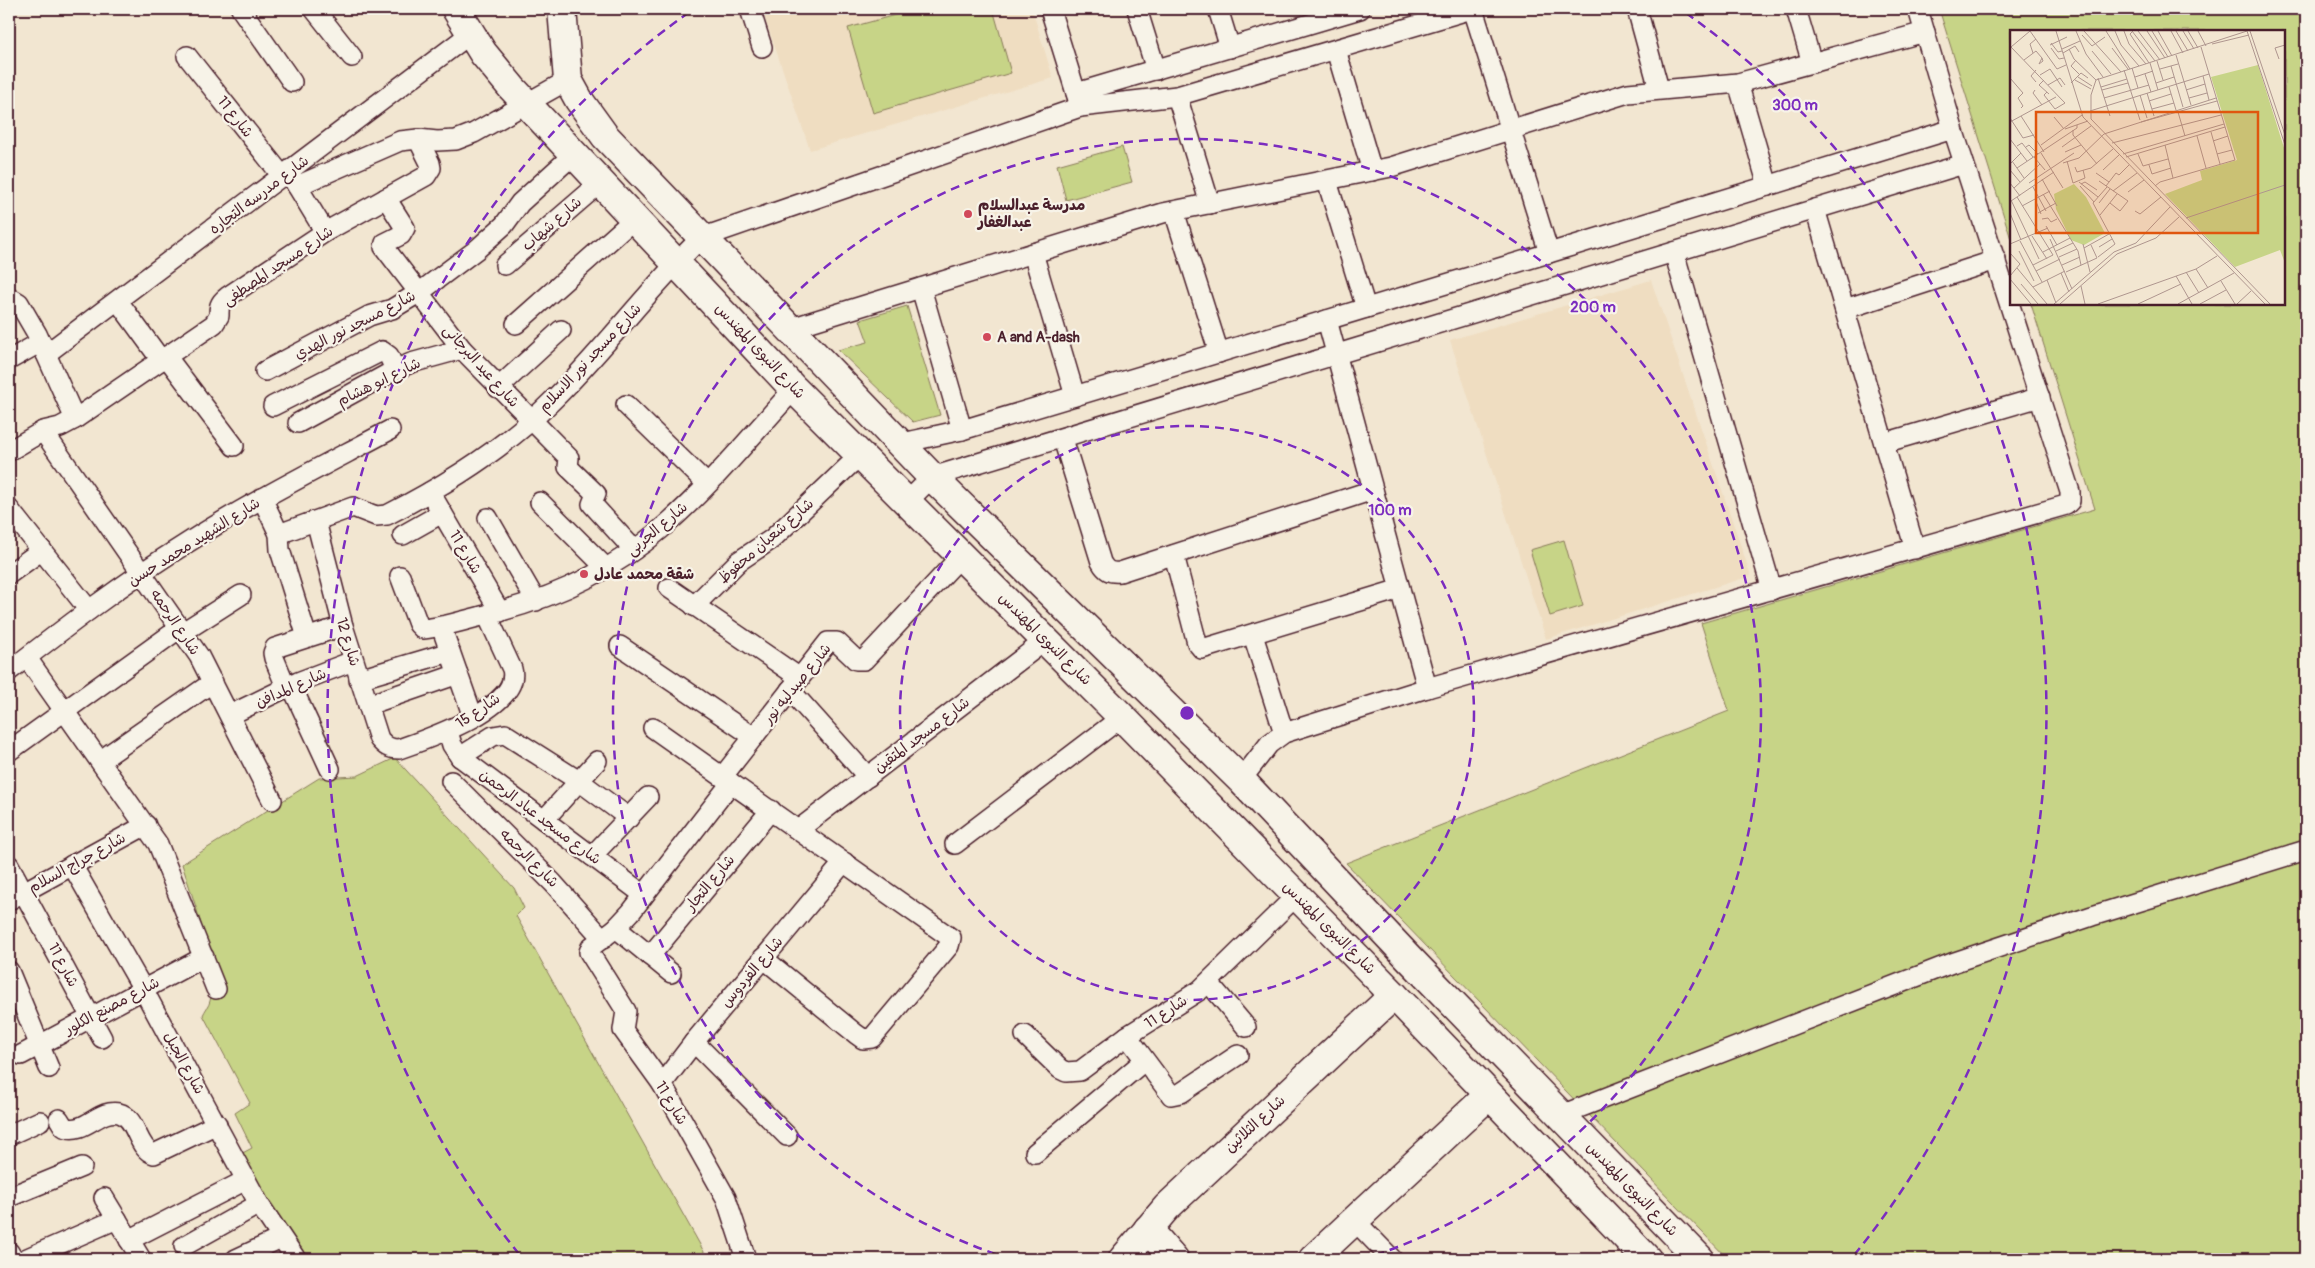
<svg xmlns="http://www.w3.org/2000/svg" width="2315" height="1268" font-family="Pangolin,'Playpen Sans Arabic',sans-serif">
<rect width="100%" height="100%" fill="#f2e6d1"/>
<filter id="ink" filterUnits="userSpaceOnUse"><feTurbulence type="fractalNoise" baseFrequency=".02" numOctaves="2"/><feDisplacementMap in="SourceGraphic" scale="10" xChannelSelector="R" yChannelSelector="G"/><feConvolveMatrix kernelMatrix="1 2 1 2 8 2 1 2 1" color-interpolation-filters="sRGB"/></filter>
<g filter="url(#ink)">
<g fill="#efddc1">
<polygon points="762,9 1032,9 1053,78 810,150"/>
<polygon points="1651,280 1751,576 1546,639 1450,340"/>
</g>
<g fill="#c7d487" stroke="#887a59">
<polygon points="917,9 993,9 1011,73 873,113 848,28"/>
<polygon points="1939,9 2306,9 2306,1259 1728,1259 1346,863 1729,711 1701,623 2095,509 2031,304 2284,304 2284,31 2011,31 2011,239"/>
<polygon points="1122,147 1132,182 1066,200 1057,165"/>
<polygon points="907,306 940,415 913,422 838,350 868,342 860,320"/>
<polygon points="1564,540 1583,606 1550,616 1530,550"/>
<path d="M395,758L514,888L524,908L516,916L708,1259H296L235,1157L252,1148L235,1113L250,1103L203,1015C205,1010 209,1006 210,1001C220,969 192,897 182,864L319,778L357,776Z"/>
</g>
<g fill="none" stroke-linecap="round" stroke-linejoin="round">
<defs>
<g id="street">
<polyline points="241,9 292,82"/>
<polyline points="314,9 352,57"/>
<polyline points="750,9 762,47"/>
<polyline points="1050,9 1076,93"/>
<polyline points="1137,9 1156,70"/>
<polyline points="1218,9 1230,48"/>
<polyline points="1473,9 1549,253"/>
<polyline points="1637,9 1659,89"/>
<polyline points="1796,9 1812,63"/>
<polyline points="1336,50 1372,171"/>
<polyline points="187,56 283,177"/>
<polyline points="1738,83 1768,186"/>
<polyline points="1177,96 1210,204"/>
<polyline points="1080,107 1076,93 1360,9"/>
<polyline points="291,176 325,232"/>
<polyline points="1327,181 1366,308"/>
<polyline points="297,186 400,141 418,139 437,141 456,140 474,133 568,80"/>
<polyline points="386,198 405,228 401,235 385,243 384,247 462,349 569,458 568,467 596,494 592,504 634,550"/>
<polyline points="1815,209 1915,549"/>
<polyline points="1174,211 1219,353"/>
<polyline points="1674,252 1772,590"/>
<polyline points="1033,253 1075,396"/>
<polyline points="505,265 600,183"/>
<polyline points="921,288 962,430"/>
<polyline points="9,297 19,303 37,334 75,419"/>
<polyline points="118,301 161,360"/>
<polyline points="1845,309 1996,260"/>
<polyline points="1327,320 1427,688"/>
<polyline points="516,324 633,220"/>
<polyline points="791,328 1163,213 1391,167 1628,93 1738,83 1925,32"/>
<polyline points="46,354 470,34"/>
<polyline points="166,356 234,446"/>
<polyline points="9,360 41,342"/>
<polyline points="265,371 369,316 392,309 420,292 476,250 504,225 520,203 574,154"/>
<polyline points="498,388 561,330"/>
<polyline points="626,405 707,484"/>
<polyline points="273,406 382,351 389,356 395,370"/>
<polyline points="298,423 395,370 411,363 462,349"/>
<polyline points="43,431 199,656 272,800"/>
<path d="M1063,439L1101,562C1106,571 1110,573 1120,572L1373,490"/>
<polyline points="902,443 962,430 1549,253 1953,129"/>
<polyline points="1884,443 2040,397"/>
<path d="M9,451L43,431L60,427L75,419L214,324L219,316C219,307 219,303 227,297L325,232L426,176L431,168L430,163L418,139"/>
<polyline points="430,492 500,612"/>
<polyline points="262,498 279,534 280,550 307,637"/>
<polyline points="540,502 606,568"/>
<polyline points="907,502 932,477 1964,164"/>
<polyline points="9,509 89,610"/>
<polyline points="488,518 536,601"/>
<path d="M316,521L343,626L379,739C385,746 389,749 399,749C427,739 522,707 512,669L487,615"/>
<path d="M279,534L353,507L376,516L387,515C446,485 505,448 552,401C605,349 648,289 701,238L1080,107L1177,96L1472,9"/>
<polyline points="403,535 442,513"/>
<polyline points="1174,555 1197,643 1202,649 1400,589"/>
<polyline points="9,574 42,550"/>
<path d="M400,576L418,624L423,629C444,627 465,620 486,615C549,600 611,572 661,529C710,487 751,436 794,389"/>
<polyline points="669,588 800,678"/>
<polyline points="694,606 739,561 772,539 860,455"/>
<polyline points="441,626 473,717"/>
<polyline points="183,632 241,595"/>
<polyline points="1253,635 1284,733"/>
<polyline points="620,646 754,737"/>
<polyline points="27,658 158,844 216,989"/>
<path d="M9,671C66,627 123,583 184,545C251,502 321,467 390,430"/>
<polyline points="359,679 450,652"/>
<polyline points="292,687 330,769"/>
<polyline points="287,689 274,658 273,653 275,648 343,626"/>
<polyline points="790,690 868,777"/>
<polyline points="368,705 458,674"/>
<polyline points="230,715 298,682 353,661"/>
<polyline points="653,728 951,938 949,946 872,1038 863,1039 856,1034 763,958"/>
<polyline points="448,731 452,745 460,757 644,895"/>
<polyline points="9,751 180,628"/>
<polyline points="460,757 493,736 505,734 579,781 629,818"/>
<polyline points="101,760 213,682"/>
<polyline points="723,776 828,642 837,642 856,660 864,660 961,556"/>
<polyline points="1241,780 1269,744 1284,733 1427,688 2066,505 2070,501 2070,492 1953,129 1918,9"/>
<polyline points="451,781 553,883 603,939"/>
<polyline points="731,783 631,912 616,928 591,947 589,952 626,1011 623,1030 662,1084 726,1198 746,1259"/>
<polyline points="544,820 597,761"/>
<polyline points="798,830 1046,640"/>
<polyline points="955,844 1122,717"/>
<polyline points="592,856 648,797"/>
<polyline points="9,865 102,1038"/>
<polyline points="72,865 143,989 259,1204 296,1259"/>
<polyline points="9,900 146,825"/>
<polyline points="616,928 671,973"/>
<polyline points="650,956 771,810"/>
<polyline points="9,971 49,1068"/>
<polyline points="1209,983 1246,1027"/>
<polyline points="1025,1035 1060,1069 1066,1072 1080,1071 1127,1036 1200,990 1296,896"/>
<polyline points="1127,1036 1171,1095 1181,1093 1238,1055"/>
<polyline points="694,1042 787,1136"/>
<polyline points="21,1055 204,957"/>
<polyline points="662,1084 694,1042 844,862"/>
<polyline points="1561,1115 1952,963 2092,916 2306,850"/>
<path d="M59,1119L64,1127C85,1135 99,1108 119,1113C137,1117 137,1150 154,1154L217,1124"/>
<polyline points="9,1135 40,1121"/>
<polyline points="1035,1153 1144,1061"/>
<polyline points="9,1197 82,1167"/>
<polyline points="104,1198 141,1259"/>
<polyline points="1355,1221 1392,1259"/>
<polyline points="129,1240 246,1180"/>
<polyline points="184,1246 259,1204"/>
<polyline points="9,1252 13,1259"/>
<polyline points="25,1259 117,1219"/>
<polyline points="236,1259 281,1238"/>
</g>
<g id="secondary">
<polyline points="456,9 483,53 512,88 794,389 1122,717 1394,995 1647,1259"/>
<polyline points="562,9 568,80 579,100 605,136 932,477 1241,780 1409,958 1700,1259"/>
<polyline points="1148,1229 1174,1259"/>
<polyline points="1123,1259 1167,1207 1394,995"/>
<polyline points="1313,1259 1489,1095"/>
</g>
</defs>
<use href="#street" stroke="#4a1f2b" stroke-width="22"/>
<use href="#secondary" stroke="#4a1f2b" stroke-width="31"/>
<use href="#street" stroke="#f7f3e8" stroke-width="19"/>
<use href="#secondary" stroke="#f7f3e8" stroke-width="28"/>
</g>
</g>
<g fill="none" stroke="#7b2cbf" stroke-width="2.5" stroke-dasharray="9 6">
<circle cx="1187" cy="713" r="287"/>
<path d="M1010 1259A574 574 0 1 1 1364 1259"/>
<path d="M519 1254A860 860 0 0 1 688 13M1686 13A860 860 0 0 1 1855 1254"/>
</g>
<g fill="#d1495b" stroke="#f7f3e8" stroke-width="2">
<circle cx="968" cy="214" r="5"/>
<circle cx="987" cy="337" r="5"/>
<circle cx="584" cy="574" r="5"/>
</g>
<g text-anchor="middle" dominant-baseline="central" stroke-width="4.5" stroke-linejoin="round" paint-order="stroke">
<g font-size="15" fill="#4a1f2b" stroke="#f7f3e8">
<text transform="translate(235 117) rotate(52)">شارع 11</text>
<text transform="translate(259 195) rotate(-37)">شارع مدرسه التجاره</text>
<text transform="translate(552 224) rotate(-41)">شارع شهاب</text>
<text transform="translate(278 266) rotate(-34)">شارع مسجد المصطفى</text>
<text transform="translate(355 325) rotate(-27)">شارع مسجد نور الهدي</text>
<text transform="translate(760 351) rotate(47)">شارع النبوى المهندس</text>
<text transform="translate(590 358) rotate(-47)">شارع مسجد نور الاسلام</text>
<text transform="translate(481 366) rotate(48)">شارع عيد البرجانى</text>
<text transform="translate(379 382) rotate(-26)">شارع ابو هشام</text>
<text transform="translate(657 529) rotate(-40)">شارع الجربى</text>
<text transform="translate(766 541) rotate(-41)">شارع شعبان محفوظ</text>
<text transform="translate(194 542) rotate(-32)">شارع الشهيد محمد حسن</text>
<text transform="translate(465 552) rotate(59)">شارع 11</text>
<text transform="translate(175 622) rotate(56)">شارع الرحمه</text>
<text transform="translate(1045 639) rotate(45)">شارع النبوى المهندس</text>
<text transform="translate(348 642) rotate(73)">شارع 12</text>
<text transform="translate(797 684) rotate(-51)">شارع صيدليه نور</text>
<text transform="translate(291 688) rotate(-24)">شارع المدافن</text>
<text transform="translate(478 711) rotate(-34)">شارع 15</text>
<text transform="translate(922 735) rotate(-37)">شارع مسجد المتقين</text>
<text transform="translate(540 817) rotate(37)">شارع مسجد عباد الرحمن</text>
<text transform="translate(529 858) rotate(45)">شارع الرحمه</text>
<text transform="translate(77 863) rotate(-29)">شارع جراج السلام</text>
<text transform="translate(710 883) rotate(-50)">شارع التجار</text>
<text transform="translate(1329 928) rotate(45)">شارع النبوى المهندس</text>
<text transform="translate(63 965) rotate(62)">شارع 11</text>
<text transform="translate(752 972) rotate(-50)">شارع الفردوس</text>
<text transform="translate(112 1006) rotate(-28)">شارع مصنع الكلور</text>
<text transform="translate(1166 1012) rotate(-33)">شارع 11</text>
<text transform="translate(184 1063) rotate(61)">شارع الجبل</text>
<text transform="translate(671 1103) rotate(59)">شارع 11</text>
<text transform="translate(1255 1124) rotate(-43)">شارع الثلاثين</text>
<text transform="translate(1632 1189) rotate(46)">شارع النبوى المهندس</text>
</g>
<g font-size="15" font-weight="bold" fill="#4a1f2b" stroke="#f7f3e8" text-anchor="start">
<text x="978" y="205">مدرسة عبدالسلام<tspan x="978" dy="17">عبدالغفار</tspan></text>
<text x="997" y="337">A and A-dash</text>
<text x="594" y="574">شقة محمد عادل</text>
</g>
</g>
<g transform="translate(2010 30)">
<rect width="275" height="275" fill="#f2e6d1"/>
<path d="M248,35L275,121V233L270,220L225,237L155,164L192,150L190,141L227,130L201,47ZM64,154L76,167L95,203L74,215L61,210L46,179L44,164Z" fill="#c7d487"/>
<path fill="none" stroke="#af968f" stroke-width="1" d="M20,1L47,39L56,35M46,1L73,87L255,274M66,1L76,24L93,47M74,1L111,42M96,1L120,39M105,1L111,15L129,36M114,1L119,14L136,34M122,1L145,31M123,1L120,4L139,33M128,1L150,30M137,1L155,28M142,1L158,27M148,1L162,26M161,1L173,23M166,1L178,21M173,1L184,19M178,1L188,18M188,1L196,16M237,1L275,115M240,1L275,105M72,5L82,16L95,7M41,13L48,22L52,21M202,14L239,5M40,15L57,7M0,16L55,73L45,79L34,65L37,62M1,17L20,1M41,18L49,29L54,28M102,18L118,39M52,19L70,11M59,19L64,29L86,50M82,21L101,44M23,23L20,14L26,9M53,23L65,16L69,22M166,25L181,75M269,29L265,18L275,15M14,30L26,21L32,28L29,34L33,31L32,28M66,30L61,36L70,45M147,31L153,50M140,33L148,60M161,36L173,77M122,38L128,58M150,39L168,34M26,40L21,46L26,52M114,40L130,90M135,44L141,62M30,45L40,39L52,57M193,46L199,70M68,47L82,56M125,47L143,41M0,48L13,63L8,68L13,76L11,78M88,48L100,86M34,50L29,55L39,64M65,50L81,59M61,53L71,43L78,48M146,53L164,47M38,55L50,48L55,55M91,57L117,49M159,57L166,80M25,60L23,63L32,75M92,60L118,53M176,60L195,54M137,63L144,86M130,65L137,88M94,68L139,55M179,68L197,63M139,71L161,64M142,79L164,73M80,81L199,44M168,82L175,106M11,86L34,122M44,87L54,99M0,88L13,108L24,105M81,89L260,274M81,89V65L86,50L237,1M0,92L46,67M131,92L207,71M55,99L78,91M63,100V105L87,134M201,102L210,134M187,106L196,138M0,109L17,131M203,111L218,106M102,113L211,85M31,115L72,85M155,115L163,148M7,116L12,113L23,127M16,117L19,115L28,124M52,117L81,96M55,122L71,115M31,123L53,158M113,124L214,94M128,124L133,136L158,129M207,124L222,120M24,127L35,140M116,127L215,97M2,131L14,148M57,131L63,153L75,148L73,140M53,133L69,128L94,104L206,68M0,134L11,123M139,135L142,144L161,138M65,137L67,142L81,138L103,119M7,138L67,98V95M0,140L10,152M93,140L109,125M86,143L99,152M32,149L47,176M89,151L118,171L110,181L100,173M69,152L88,167M0,153L10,166M19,153L64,123M71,154L75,152L87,160M70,156L84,172M96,156L106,143L109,145L119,135M145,156L150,152L225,130L191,17M23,157L36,181M4,158L30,134M103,161L127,143M118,162L134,150M33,164L68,221L71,235M7,167L43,225L23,235M25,169L31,184M1,170L29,229M1,171L44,142M89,173L100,159M12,176L40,161M125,181L130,184L151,167M0,183L11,210M28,183L46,173M90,185L107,164M176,188L275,155M32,189L38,188L41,192L47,189M36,196L47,215M22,206L37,229M40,209L62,259M10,211L32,252M0,214L38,198M73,214L80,242M89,217L102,209M74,218L99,204M9,221L24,251M46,221L63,213M33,222L60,208M0,223L10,234L0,246M49,227L67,219M88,227L105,214L83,173L97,157M52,235L70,227M7,238L37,274M186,239L198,258M26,241L50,229M56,242L87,228L81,215M176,242L189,263M51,243L59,262M166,246L182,274M0,249L21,274M37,250L46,273M211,251L225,274M11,254L28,274M71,256L75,274M23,257L55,241M44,274L104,222L126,213L160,177M50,274L107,224L146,208L169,187M88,274L186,239L207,226M128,274L171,254M168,274L224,243M190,274L216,260M227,274L241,261"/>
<path fill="#e0560e" fill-opacity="0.15" stroke="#e0560e" stroke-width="2.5" d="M26,82H248V203H26Z"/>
<rect width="275" height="275" fill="none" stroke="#4a1f2b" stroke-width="2.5"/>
</g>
<circle cx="1187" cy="713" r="8" fill="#7b2cbf" stroke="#f7f3e8" stroke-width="2.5"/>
<g font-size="15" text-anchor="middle" font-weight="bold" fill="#7b2cbf" stroke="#f7f3e8" stroke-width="4.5" stroke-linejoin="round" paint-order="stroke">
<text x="1795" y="110">300 m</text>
<text x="1593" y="312">200 m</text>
<text x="1390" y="515">100 m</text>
</g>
<rect width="2315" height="1268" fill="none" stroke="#f7f3e8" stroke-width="30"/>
<rect x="15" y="15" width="2285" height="1238" fill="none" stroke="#4a1f2b" stroke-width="2" filter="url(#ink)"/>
</svg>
